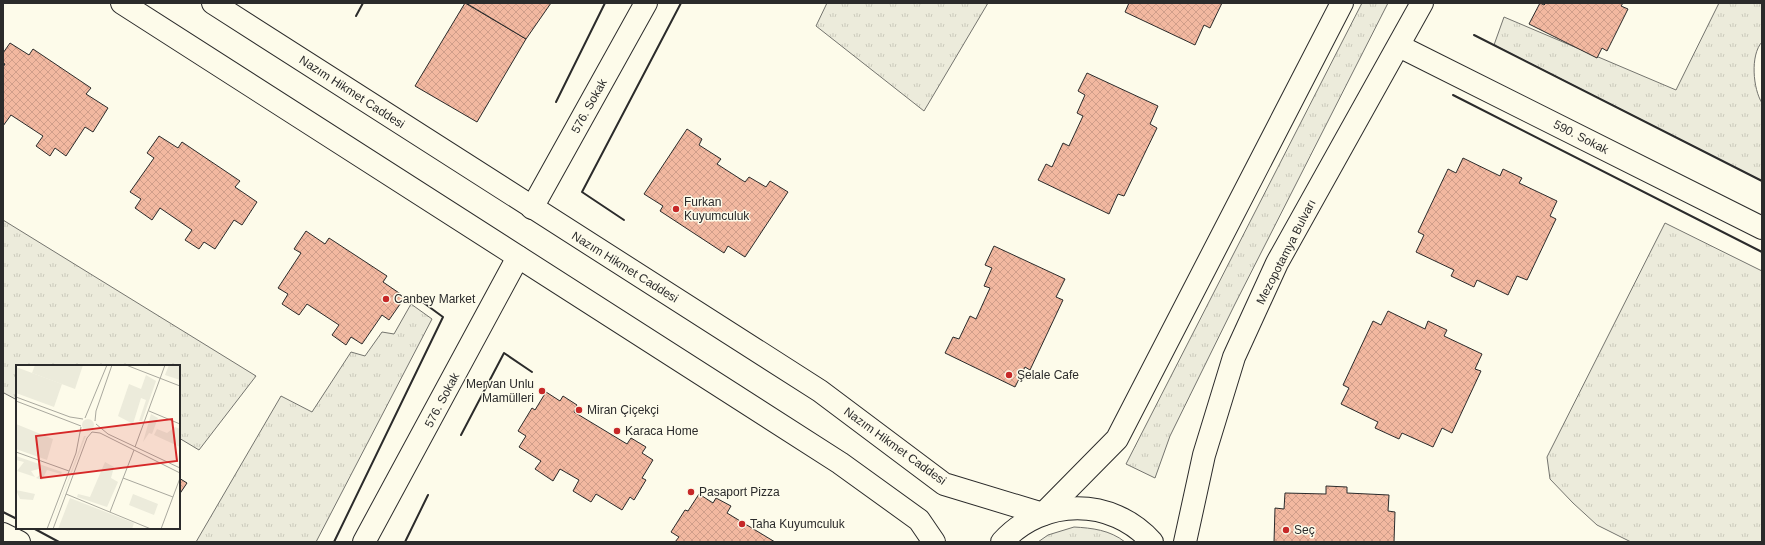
<svg xmlns="http://www.w3.org/2000/svg" width="1765" height="545" font-family="Helvetica,sans-serif">
<defs>
<pattern id="grass-tufts" width="24" height="20" patternUnits="userSpaceOnUse"><rect width="24" height="20" fill="#ecebdb"/><path d="M3 7l-1-3M5 7V3M7 7l1-3M15 17l-1-3M17 17v-4M19 17l1-3" fill="none" stroke="#cbcabc"/></pattern>
<pattern id="building-cross-hatch" width="8" height="8" patternUnits="userSpaceOnUse"><rect width="8" height="8" fill="#f2b8a0"/><path d="M0 0l8 8M0 8l8-8" fill="none" stroke="#d09e8a"/></pattern>
</defs>
<rect width="100%" height="100%" fill="#fdfbea"/>
<g fill="url(#grass-tufts)" stroke="#74746e">
<polygon points="827,3 988,3 924,111 816,26"/>
<polygon points="1362,3 1388,3 1235,304 1170,436 1155,478 1126,464"/>
<path d="M1719,3H1762V42C1750,55 1753,89 1762,103V181L1494,45L1504,17L1676,90Z"/>
<polygon points="3,220 256,376 199,450 179,438 179,366 17,366 17,400 4,393 3,395"/>
<polygon points="1665,223 1762,271 1762,542 1631,542 1597,525 1573,503 1550,479 1547,457"/>
<polygon points="411,304 432,319 316,542 196,542 281,396 312,412 351,352 365,356 382,332 394,334"/>
<path d="M1074,527C1092,528 1110,530 1125,542H1038L1048,535Z"/>
</g>
<g fill="url(#building-cross-hatch)" stroke="#2b2b2b">
<polygon points="465,3 526,39 477,122 415,86"/>
<polygon points="466,3 551,3 526,39"/>
<polygon points="1129,3 1222,3 1210,28 1204,25 1195,45 1125,12"/>
<polygon points="1540,3 1544,5 1546,3 1623,3 1621,6 1628,9 1607,51 1602,48 1597,58 1529,24"/>
<polygon points="10,43 29,55 33,49 91,88 86,94 108,108 93,132 85,127 66,156 55,148 50,156 36,146 43,136 11,115 3,126 3,67 5,64 3,63 3,53"/>
<polygon points="1087,73 1158,106 1150,124 1157,128 1124,196 1118,194 1109,214 1038,180 1046,164 1052,167 1063,143 1069,146 1083,116 1077,113 1085,95 1078,91"/>
<polygon points="687,129 702,139 699,145 721,159 717,164 745,182 749,177 766,187 770,181 788,192 745,257 728,246 724,253 660,211 663,206 644,194"/>
<polygon points="159,136 178,148 182,142 240,181 235,187 257,202 242,225 234,220 215,249 204,242 199,249 185,240 192,230 160,208 152,220 135,208 141,199 130,192 154,158 147,153"/>
<polygon points="1463,158 1500,176 1503,169 1522,178 1519,183 1557,201 1550,216 1556,219 1527,280 1517,276 1508,295 1477,280 1474,287 1451,276 1454,270 1416,252 1424,235 1418,232 1448,169 1456,173"/>
<polygon points="306,231 325,244 329,238 387,276 383,282 405,297 389,320 382,315 362,344 351,337 346,345 332,335 339,325 307,304 299,315 282,304 288,294 278,288 301,253 294,249"/>
<polygon points="994,246 1065,279 1056,297 1063,300 1030,370 1025,367 1015,387 945,353 953,337 959,339 970,316 976,319 990,288 984,286 992,268 985,265"/>
<polygon points="1388,311 1425,329 1428,321 1447,330 1444,336 1482,354 1475,369 1481,371 1452,433 1442,428 1433,447 1402,433 1399,439 1375,428 1378,422 1341,404 1349,388 1343,385 1373,321 1381,325"/>
<polygon points="546,392 560,401 563,396 577,405 574,412 627,444 631,438 646,447 642,453 653,460 642,478 646,480 634,500 630,497 622,510 596,494 591,502 573,491 579,480 560,469 553,481 535,469 541,461 519,447 526,436 518,431 532,408 535,410"/>
<polygon points="179,478 187,483 179,495"/>
<polygon points="1326,486 1347,487 1347,493 1389,495 1388,511 1395,512 1394,542 1274,542 1275,508 1284,509 1285,493 1326,494"/>
<polygon points="699,494 713,503 716,498 731,506 727,513 775,542 675,542 679,537 671,532 685,510 688,511"/>
</g>
<g fill="none" stroke-linecap="round" stroke-linejoin="round">
<defs>
<g id="street">
<polyline points="1399,46 1762,228"/>
<polyline points="532,208 646,3"/>
<polyline points="3,534 19,542"/>
<polyline points="364,542 518,257"/>
</g>
<g id="secondary">
<polyline points="122,3 840,463 919,520 934,542"/>
<polyline points="213,3 820,391 944,484 1043,514"/>
</g>
<g id="primary">
<polyline points="1043,514 1117,439 1342,3"/>
<path d="M1002,542C1043,497 1112,497 1152,542"/>
<polyline points="1185,542 1204,455 1234,357 1277,263 1422,3"/>
</g>
</defs>
<use href="#street" stroke="#2b2b2b" stroke-width="24"/>
<use href="#secondary" stroke="#2b2b2b" stroke-width="24"/>
<use href="#primary" stroke="#2b2b2b" stroke-width="24"/>
<use href="#street" stroke="#fdfbea" stroke-width="22"/>
<use href="#secondary" stroke="#fdfbea" stroke-width="22"/>
<use href="#primary" stroke="#fdfbea" stroke-width="22"/>
<g stroke="#2b2b2b" stroke-width="2">
<polyline points="356,16 363,3"/>
<polyline points="1474,35 1762,181"/>
<polyline points="1453,95 1762,252"/>
<polyline points="556,102 605,3"/>
<polyline points="624,220 582,192 681,3"/>
<polyline points="461,435 504,353 532,372"/>
<polyline points="3,512 17,519"/>
<polyline points="33,528 59,542"/>
<polyline points="334,542 443,317 417,298"/>
<polyline points="405,542 428,495"/>
</g>
</g>
<g fill="#c62828" stroke="#fdfbea" stroke-width="1.5">
<circle cx="676" cy="209" r="4"/>
<circle cx="386" cy="299" r="4"/>
<circle cx="1009" cy="375" r="4"/>
<circle cx="542" cy="391" r="4"/>
<circle cx="579" cy="410" r="4"/>
<circle cx="617" cy="431" r="4"/>
<circle cx="691" cy="492" r="4"/>
<circle cx="742" cy="524" r="4"/>
<circle cx="1286" cy="530" r="4"/>
</g>
<g text-anchor="middle" dominant-baseline="central" stroke-width="3" stroke-linejoin="round" paint-order="stroke">
<g font-size="12" fill="#2b2b2b" stroke="#fdfbea">
<text transform="translate(352 92) rotate(33)">Nazım Hikmet Caddesi</text>
<text transform="translate(589 106) rotate(-61)">576. Sokak</text>
<text transform="translate(1581 137) rotate(27)">590. Sokak</text>
<text transform="translate(1286 252) rotate(-63)">Mezopotamya Bulvarı</text>
<text transform="translate(625 267) rotate(32)">Nazım Hikmet Caddesi</text>
<text transform="translate(442 400) rotate(-62)">576. Sokak</text>
<text transform="translate(895 446) rotate(36)">Nazım Hikmet Caddesi</text>
</g>
<g font-size="12" fill="#2b2b2b" stroke="#fdfbea" text-anchor="start">
<text x="684" y="202">Furkan<tspan x="684" dy="14">Kuyumculuk</tspan></text>
<text x="394" y="299">Canbey Market</text>
<text x="1017" y="375">Şelale Cafe</text>
<text x="534" y="384" text-anchor="end">Mervan Unlu<tspan x="534" dy="14">Mamülleri</tspan></text>
<text x="587" y="410">Miran Çiçekçi</text>
<text x="625" y="431">Karaca Home</text>
<text x="699" y="492">Pasaport Pizza</text>
<text x="750" y="524">Taha Kuyumculuk</text>
<text x="1294" y="530">Seç</text>
</g>
</g>
<g transform="translate(16 365)">
<rect width="164" height="164" fill="#fdfbea"/>
<path d="M19,0H67L59,24L16,8ZM130,10L140,16L126,56H123L130,35L125,33L117,59L102,51L113,19L125,24ZM135,49L142,53L136,69L133,68L127,77ZM66 60a6 6 0 1 1 12 0a6 6 0 1 1-12 0ZM0,59L37,74L31,95L0,84ZM159,62L164,64V82L138,70L141,64L151,68ZM68,71H70L34,164L63,85ZM0,91L46,107L45,109L31,105L26,115L20,113L25,109L23,104L15,106L19,112L1,106L8,97L0,95ZM89,97L98,102L95,113L102,117L91,142L61,132L62,129L74,132ZM0,125L19,129L17,135L4,134ZM117,129L142,139L138,150L113,140Z" fill="#ecebdb"/>
<path d="M153,0L164,1V15L149,10ZM0,2L46,19L38,42L0,28ZM54,133L118,158L116,164H42Z" fill="#ecebdb"/>
<path d="M69,144L76,158L68,162L62,148Z" fill="#ecebdb"/>
<path fill="none" stroke="#a9a89e" stroke-width="1" d="M110,0L164,21M0,32L54,52L67,54M0,36L65,61M133,46L164,59M69,53L91,0M79,56L80,46L96,0M80,59L92,69L164,103M119,82L149,0M0,87L53,106M107,113L157,132M50,129L135,164M94,147L118,85M31,164L60,88L65,62M37,164L71,73L76,67L84,68L164,108M145,164L164,113"/>
<path fill="#d62828" fill-opacity="0.15" stroke="#d62828" stroke-width="2" d="M156,54L161,96L25,113L20,71Z"/>
<rect width="164" height="164" fill="none" stroke="#2b2b2b" stroke-width="2"/>
</g>
<rect width="1765" height="545" fill="none" stroke="#2b2b2b" stroke-width="8"/>
</svg>
